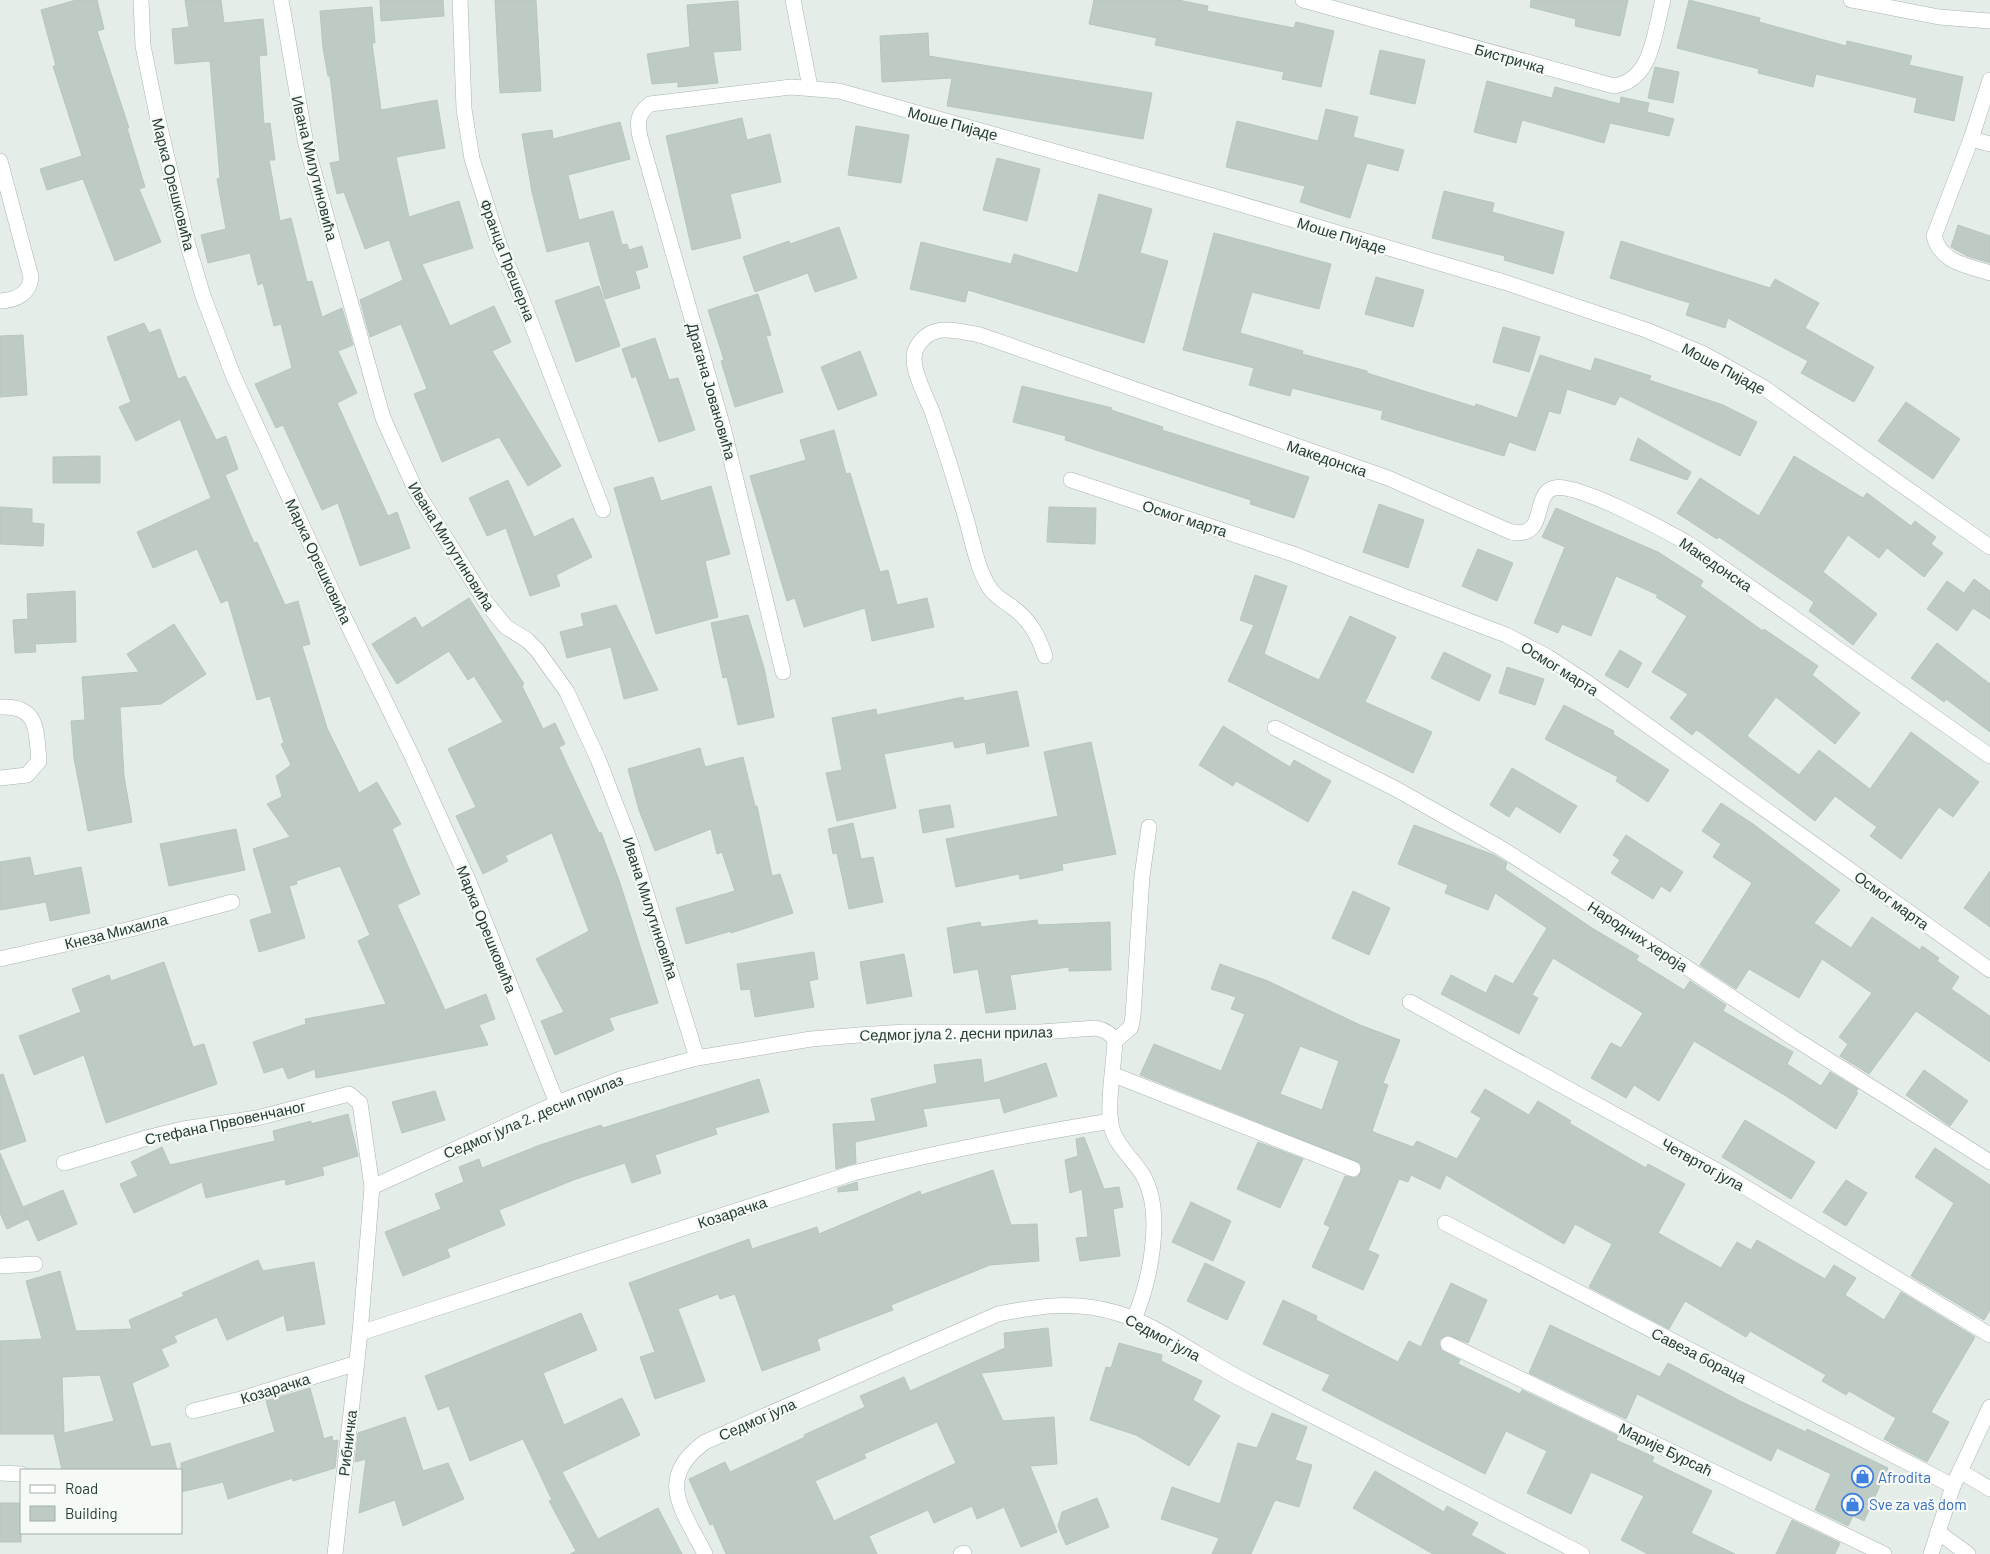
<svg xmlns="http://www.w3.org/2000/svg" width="1990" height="1554" font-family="Barlow,sans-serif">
<rect width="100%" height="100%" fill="#e5ede9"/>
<g fill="#becac4" stroke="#b8c6bf" fill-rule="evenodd">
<polygon points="76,0 97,0 104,29 97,31 129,128 127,128 145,187 139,189 161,242 115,261 83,179 47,190 40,169 82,156 53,66 56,66 41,10"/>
<polygon points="185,0 221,0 224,23 263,19 267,55 259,56 264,124 270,123 275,160 269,160 280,221 291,218 307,282 312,281 322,317 342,308 353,345 338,351 357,393 337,403 388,516 397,512 410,548 360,566 338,503 322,510 283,425 276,428 255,384 292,368 281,324 274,326 263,283 258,285 250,253 208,263 201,235 226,229 217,179 220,178 210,61 175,64 172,29 189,27"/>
<polygon points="380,0 443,0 444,16 381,21"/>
<polygon points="495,0 536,0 541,91 500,93"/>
<polygon points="1094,0 1178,0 1208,6 1207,11 1294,28 1296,22 1334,31 1321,87 1282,79 1284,72 1155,45 1157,38 1089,24"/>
<polygon points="1531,0 1628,0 1620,36 1575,26 1576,19 1530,7"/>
<polygon points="1689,0 1760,18 1759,22 1846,46 1847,41 1912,56 1909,65 1963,77 1954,121 1914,112 1917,98 1816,74 1813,87 1758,73 1759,69 1677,48"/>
<polygon points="738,1 741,50 713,52 718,83 678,87 678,82 652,84 647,54 690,47 687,5"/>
<polygon points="372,7 375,43 372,43 381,110 437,100 445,148 396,157 409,217 459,201 473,248 422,264 450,326 494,306 511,342 492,351 561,466 528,486 499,437 442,462 414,394 427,389 401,324 370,337 360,300 403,280 389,240 365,249 344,192 337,194 330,163 340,161 330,76 328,76 323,48 320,11"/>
<polygon points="928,33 929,56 1152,93 1143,139 947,106 952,78 882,82 880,36"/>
<polygon points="1380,50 1425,60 1415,104 1370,94"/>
<polygon points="1655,67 1679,72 1673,103 1648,98"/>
<polygon points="1487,81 1552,98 1555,87 1620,104 1621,97 1649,103 1647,112 1674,119 1669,136 1610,123 1604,143 1522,120 1516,143 1474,132"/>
<polygon points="1326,109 1358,117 1353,137 1404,150 1398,171 1367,163 1350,218 1300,202 1305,186 1226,167 1237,121 1318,141"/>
<polygon points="742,118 747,140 770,134 781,182 730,194 741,238 692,250 666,136"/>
<polygon points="620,122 630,159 568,175 579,220 613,211 622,245 627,244 629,250 642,246 648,267 635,271 640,288 605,299 589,241 547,252 532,192 522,134 552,130 553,139"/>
<polygon points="856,126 909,135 901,183 848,175"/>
<polygon points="997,158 1040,169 1027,221 983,210"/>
<polygon points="1444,191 1494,203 1492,212 1564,232 1553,274 1504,260 1505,256 1432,238"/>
<polygon points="1099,194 1152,209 1140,253 1168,261 1144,343 968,290 965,302 910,289 921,242 1011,264 1014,254 1078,273"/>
<polygon points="1958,225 1990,236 1990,263 1967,256 1951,247"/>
<polygon points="839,227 857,278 815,292 808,273 755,292 743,257 789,241 790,244"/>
<polygon points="1214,233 1331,264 1319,309 1252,292 1240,333 1303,351 1302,354 1367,371 1367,373 1475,407 1476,404 1517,418 1540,355 1591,371 1595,358 1651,376 1649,380 1723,405 1757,422 1740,456 1620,396 1615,405 1567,389 1560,414 1549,411 1535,451 1509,442 1504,456 1381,419 1383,411 1292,388 1290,396 1249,385 1254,368 1183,350"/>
<polygon points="1621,241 1770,288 1775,279 1819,303 1805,328 1874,367 1854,402 1801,373 1808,361 1728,318 1725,328 1686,315 1690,303 1610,278"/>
<polygon points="1376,277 1424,290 1413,327 1365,314"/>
<polygon points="599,286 620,346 576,362 555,301"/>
<polygon points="758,294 771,335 766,336 783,392 735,407 721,361 724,360 708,310"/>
<polygon points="144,323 149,333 160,329 178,379 185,376 216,440 226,436 238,469 225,475 254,543 257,542 285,605 298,601 310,644 302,646 327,728 359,793 377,782 401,824 392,829 420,894 397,905 445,1010 486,994 495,1019 479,1025 488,1045 316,1078 315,1069 288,1079 283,1067 264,1073 253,1042 306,1024 305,1019 386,1004 358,941 370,935 340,866 296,881 297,884 289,886 305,938 259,952 250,920 272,913 253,849 290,837 267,804 282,797 276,776 291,765 281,744 284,743 270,696 257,700 228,600 221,603 197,549 153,568 137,532 211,498 180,419 136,441 119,407 131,402 107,337"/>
<polygon points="1503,327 1540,337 1529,372 1493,362"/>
<polygon points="23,335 27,395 0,397 0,336"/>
<polygon points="655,338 669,380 678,378 695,430 659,442 636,376 632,378 622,349"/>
<polygon points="860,351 877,395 838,410 821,367"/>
<polygon points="1022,386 1112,408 1111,410 1163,427 1162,430 1309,477 1294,518 1250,504 1251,500 1065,440 1066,436 1013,422"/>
<polygon points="1906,402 1960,439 1933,479 1878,441"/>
<polygon points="834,430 846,474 850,473 880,572 888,570 897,605 927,598 934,627 872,641 865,608 804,627 795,598 787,601 750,476 806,460 800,440"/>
<polygon points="1638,438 1691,472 1687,480 1630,460"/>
<polygon points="100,456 100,483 53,483 53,457"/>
<polygon points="1794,456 1863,498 1867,493 1911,526 1915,521 1936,537 1931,544 1943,553 1924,577 1887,548 1879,558 1848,535 1823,572 1877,614 1853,645 1809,611 1814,602 1719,537 1717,539 1677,513 1700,478 1759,516"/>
<polygon points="653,477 661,501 711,486 730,554 705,561 718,617 656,634 614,488"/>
<polygon points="508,480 534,537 573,518 592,557 556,575 560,586 530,596 506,528 487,536 469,498"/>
<polygon points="1379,504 1424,520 1408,568 1363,552"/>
<polygon points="0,507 32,509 32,523 44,524 43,546 0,544"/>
<polygon points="1049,507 1096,508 1095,544 1047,542"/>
<polygon points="1556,508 1658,552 1703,581 1700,586 1763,631 1764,629 1818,666 1812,675 1860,713 1835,744 1776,697 1747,736 1799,775 1819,750 1870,789 1911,732 1979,782 1953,817 1939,807 1901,859 1870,836 1877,827 1835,796 1815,821 1700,732 1696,730 1692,735 1670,718 1688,694 1652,672 1687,616 1656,597 1658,595 1616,576 1591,636 1562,624 1558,633 1534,623 1565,547 1542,537"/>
<polygon points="1478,549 1513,563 1497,601 1462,586"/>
<polygon points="1255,575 1287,586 1264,654 1319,680 1350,616 1396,637 1365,702 1432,732 1413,773 1228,681 1254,625 1240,620"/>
<polygon points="1974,579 1990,591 1990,619 1973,608 1957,631 1927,609 1947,581 1964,593"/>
<polygon points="75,591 76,642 35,644 36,652 15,653 13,620 28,619 27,594"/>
<polygon points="469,598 524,684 522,686 543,729 555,723 565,744 559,747 599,833 601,832 619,880 658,1003 609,1018 614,1030 555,1055 541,1021 564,1012 536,959 589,931 552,833 505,856 508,861 483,874 456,816 476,807 448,749 503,722 474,676 468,680 449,651 397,684 372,644 415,617 422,628"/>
<polygon points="616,605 658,690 624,699 611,647 567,658 560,632 584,626 581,614"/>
<polygon points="748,615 764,668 774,717 738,725 727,677 723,678 711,623"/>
<polygon points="174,624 206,674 161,704 120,707 124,776 132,822 88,831 74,758 71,721 85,720 82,677 139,672 127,654"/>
<polygon points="1937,643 1990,684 1990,732 1946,699 1944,702 1911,678"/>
<polygon points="1620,650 1642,663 1628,688 1605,675"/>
<polygon points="1444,652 1491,675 1479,701 1431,678"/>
<polygon points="1507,667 1544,679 1535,705 1499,693"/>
<polygon points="1017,691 1029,746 987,754 985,742 955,748 953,741 884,754 896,808 837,821 826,773 842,770 832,718 876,709 877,715 963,697 964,701"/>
<polygon points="1564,705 1614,731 1613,734 1669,770 1648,802 1616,781 1618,777 1545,739"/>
<polygon points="1223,726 1290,767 1294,760 1331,781 1308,822 1236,781 1233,786 1199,765"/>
<polygon points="1091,742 1116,854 1062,864 1063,870 1020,879 1019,874 956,887 946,839 1058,816 1044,752"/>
<polygon points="700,748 705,767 743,757 755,806 757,806 772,876 780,874 793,913 731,933 731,931 686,944 676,908 735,891 722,852 717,854 711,829 655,851 639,810 628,769"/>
<polygon points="1512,768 1577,806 1560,833 1516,806 1509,817 1490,805"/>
<polygon points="1721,803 1753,824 1840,890 1814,923 1851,948 1872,917 1920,950 1922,946 1939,958 1937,961 1959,977 1951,989 1990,1016 1990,1062 1916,1011 1869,1074 1840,1056 1848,1044 1839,1037 1872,993 1822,959 1799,998 1749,969 1736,989 1700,965 1752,883 1713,857 1721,844 1702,831"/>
<polygon points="950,805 954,827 923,833 919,810"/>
<polygon points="853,823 861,859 873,857 883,902 849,909 837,853 833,854 828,829"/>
<polygon points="1414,825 1494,855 1507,863 1505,869 1592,928 1639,956 1636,960 1684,990 1690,981 1726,1005 1723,1011 1793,1052 1787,1064 1821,1086 1830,1072 1858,1089 1856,1092 1858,1093 1836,1129 1786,1096 1694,1041 1659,1101 1634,1085 1626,1098 1591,1078 1611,1043 1621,1048 1643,1013 1553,958 1532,995 1538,998 1519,1034 1441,994 1451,975 1486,993 1495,975 1513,984 1547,928 1495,893 1488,910 1445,893 1448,885 1398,864"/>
<polygon points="236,829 245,870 169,886 160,844"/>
<polygon points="1626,835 1683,872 1670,892 1661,886 1653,899 1611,873 1620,860 1613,855"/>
<polygon points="30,857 34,876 81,867 90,913 50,921 46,902 0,910 0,862"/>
<polygon points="1990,871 1990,927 1964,908"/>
<polygon points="1353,891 1390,908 1369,955 1332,938"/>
<polygon points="1037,920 1038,925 1110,922 1111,970 1069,971 1069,967 1010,975 1016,1009 986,1013 978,969 954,973 947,928 980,922 981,927"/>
<polygon points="814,952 818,979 809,981 814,1007 755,1017 750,989 741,990 737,964"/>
<polygon points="904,954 912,996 867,1004 860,962"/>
<polygon points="164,962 193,1047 204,1044 217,1084 106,1123 84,1055 34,1075 19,1036 81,1012 72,989 109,975 111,981"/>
<path d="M1220,964L1268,981L1360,1025L1400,1040L1383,1083L1388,1085L1372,1131L1376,1133L1413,1147L1417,1141L1457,1159L1481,1118L1471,1112L1485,1089L1529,1115L1538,1101L1571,1121L1569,1123L1646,1168L1648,1164L1685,1184L1658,1233L1721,1268L1737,1242L1751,1250L1757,1240L1825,1279L1834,1265L1856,1278L1845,1295L1884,1320L1901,1292L1975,1337L1931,1412L1949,1422L1927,1462L1884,1439L1896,1418L1849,1391L1846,1395L1822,1381L1826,1375L1750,1331L1746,1337L1685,1301L1669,1329L1589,1287L1612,1244L1575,1224L1564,1244L1446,1175L1440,1189L1411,1175L1408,1182L1399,1179L1368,1250L1379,1255L1363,1290L1312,1267L1330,1227L1324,1224L1345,1176L1354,1178L1359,1176L1362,1168L1360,1163L1140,1075L1154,1044L1221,1071L1245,1014L1231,1009L1236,997L1211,989ZM1300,1046L1339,1061L1322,1110L1280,1094Z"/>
<polygon points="981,1059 984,1083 1046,1063 1057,1096 1004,1113 1000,1098 923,1109 927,1126 855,1142 856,1163 836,1169 833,1124 876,1121 871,1099 937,1083 934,1065"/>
<polygon points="1924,1070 1968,1101 1950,1126 1906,1095"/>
<polygon points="3,1074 26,1141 0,1150 0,1075"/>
<polygon points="759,1079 769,1112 715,1128 717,1134 655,1155 661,1173 632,1183 625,1163 576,1179 499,1210 505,1225 447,1249 450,1257 403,1276 385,1232 441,1209 435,1194 464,1182 459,1167 479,1159 482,1168 540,1145 601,1125 603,1128"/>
<polygon points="435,1091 445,1120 402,1133 392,1102"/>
<polygon points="348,1114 358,1156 322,1167 324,1175 286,1185 285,1179 206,1198 202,1182 134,1213 120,1184 138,1176 131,1162 162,1147 170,1165 275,1141 273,1131 311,1121 311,1124"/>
<polygon points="1745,1120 1815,1162 1791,1199 1722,1157"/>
<polygon points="1084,1137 1104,1189 1119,1187 1123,1207 1113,1209 1120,1256 1080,1261 1076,1238 1088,1237 1082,1189 1070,1193 1065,1160 1078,1156 1076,1139"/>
<polygon points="1258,1142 1303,1159 1280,1208 1237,1189"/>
<polygon points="1935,1148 1990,1185 1990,1310 1984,1320 1911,1276 1954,1203 1915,1177"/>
<polygon points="0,1153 28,1219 7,1229 0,1213"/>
<polygon points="993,1170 1011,1225 1037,1224 1039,1261 990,1265 891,1305 893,1310 817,1339 820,1350 762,1371 735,1294 720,1299 718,1294 678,1309 705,1381 655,1399 640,1357 655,1352 629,1283 749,1239 752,1249 817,1227 819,1234 920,1191 921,1195"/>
<polygon points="1846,1180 1867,1193 1846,1226 1823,1212"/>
<polygon points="857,1182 858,1190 838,1192 838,1188"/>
<polygon points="63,1190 77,1224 38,1241 23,1207"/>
<polygon points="1191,1202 1231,1221 1213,1261 1172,1242"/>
<path d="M258,1260L263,1271L314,1262L325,1324L287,1331L284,1315L227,1340L217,1317L174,1336L177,1342L161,1349L169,1366L132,1383L151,1447L170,1443L177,1470H62L54,1435L59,1434H0V1341L42,1339L26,1281L60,1271L76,1331L132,1329L129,1320L184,1296L182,1293ZM100,1375L114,1421L64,1433L62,1377Z"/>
<polygon points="1205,1263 1245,1282 1227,1320 1187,1301"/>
<polygon points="1451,1283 1487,1300 1468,1343 1447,1335 1439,1340 1441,1350 1460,1360 1458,1364 1520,1394 1522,1390 1618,1436 1616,1440 1654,1457 1652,1462 1712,1491 1691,1533 1735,1554 1648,1554 1621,1540 1644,1496 1591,1472 1571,1514 1527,1493 1547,1451 1506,1431 1485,1474 1322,1390 1330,1375 1263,1344 1283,1300 1317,1316 1316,1320 1398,1362 1409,1341 1421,1347"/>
<polygon points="581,1313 597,1350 543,1373 564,1425 622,1398 640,1435 562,1472 598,1539 658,1508 682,1554 570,1554 576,1551 549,1501 552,1500 523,1439 470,1461 449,1406 438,1410 425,1376"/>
<polygon points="1550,1325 1660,1377 1668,1363 1742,1402 1806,1432 1807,1429 1888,1468 1864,1521 1853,1516 1848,1526 1815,1510 1831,1474 1777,1448 1771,1461 1637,1394 1626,1419 1529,1373"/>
<path d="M1048,1328L1052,1366L981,1373L1003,1421L1054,1417L1057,1464L1030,1466L1057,1532L1021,1547L1004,1507L977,1519L972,1506L934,1523L928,1510L869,1536L877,1554H726L713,1524L710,1525L689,1479L725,1462L730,1472L805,1437L804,1435L865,1407L860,1396L904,1377L910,1391L1005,1348L1004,1333ZM937,1422L956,1463L834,1521L815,1481L866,1458L864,1454Z"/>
<polygon points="1119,1343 1162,1355 1161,1361 1202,1381 1193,1400 1220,1416 1189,1466 1136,1435 1090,1420 1106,1367 1111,1368"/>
<polygon points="310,1388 324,1439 332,1436 333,1441 338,1440 335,1468 293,1481 293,1478 228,1499 223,1482 181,1492 181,1463 275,1432 266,1401"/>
<polygon points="1272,1413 1307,1427 1295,1460 1312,1465 1299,1507 1275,1500 1251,1554 1212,1554 1219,1538 1161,1519 1172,1487 1220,1504 1238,1443 1257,1448"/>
<polygon points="405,1417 423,1471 448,1463 464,1499 403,1526 395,1500 359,1513 366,1459 355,1462 358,1433"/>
<polygon points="1375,1471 1444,1512 1447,1506 1478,1523 1471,1535 1506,1554 1433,1554 1353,1508"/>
<polygon points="1097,1498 1109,1527 1066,1545 1058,1526 1062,1512"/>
<rect x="0" y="1503" width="21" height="39"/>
<polygon points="1792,1520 1840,1543 1835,1554 1776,1554"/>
</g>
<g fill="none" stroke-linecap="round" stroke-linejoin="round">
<defs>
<g id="minor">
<polyline points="141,0 143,46 157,115 187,242 203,296 233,375 344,617 411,754 469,882 557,1103"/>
<polyline points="281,0 306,144 383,418 416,491 485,601 506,627 527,640 537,650 567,692 598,759 631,844 697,1058"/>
<polyline points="460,0 464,109 472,159 500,247 520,294 603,510"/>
<polyline points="793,0 810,87"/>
<path d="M1303,0L1614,86C1653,80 1654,32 1663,0"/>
<polyline points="1851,0 1939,17 1990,21"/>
<path d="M1990,80L1971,139L1934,236C1941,263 1966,265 1990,273"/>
<polyline points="1971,139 1990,144"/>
<path d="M0,161L31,277C30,294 16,300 0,301"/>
<polyline points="1071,480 1293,554 1506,635 1548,657 1588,683 1990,970"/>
<path d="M1045,656C1038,635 1030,620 1012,607C1003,600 995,597 989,587C977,568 973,543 967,522C957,487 946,452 934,417C928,398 905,363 918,345C933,322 957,331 980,335L1388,478L1511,532C1549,539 1531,494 1554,488C1577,482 1666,531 1689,544L1990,756"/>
<path d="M783,672L724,431L640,137C637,122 637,114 650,104L791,87L839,91L1213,196L1507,283L1646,330L1704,354L1763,387L1990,547"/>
<path d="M0,707C39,705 36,730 39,761L27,775L0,778"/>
<polyline points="1275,728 1396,789 1499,847 1645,940 1792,1037 1990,1162"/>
<polyline points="0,959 131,929 232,902"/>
<polyline points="1410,1002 1725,1175 1990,1335"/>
<polyline points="1115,1041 1131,1027 1133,1016 1142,876 1149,827"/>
<polyline points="1114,1075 1353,1169"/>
<polyline points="64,1163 150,1137 183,1129 257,1118 349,1094 360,1103 372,1187"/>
<polyline points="1445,1223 1953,1486"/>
<polyline points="0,1266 35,1264"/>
<path d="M360,1333L853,1173C939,1152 1024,1135 1111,1121"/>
<polyline points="1448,1344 1884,1554"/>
<polyline points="193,1411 241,1399 357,1363"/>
<polyline points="1960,1471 1990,1489"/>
<polyline points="0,1473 21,1474"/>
<polyline points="1938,1532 1968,1554"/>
<path d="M335,1554L360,1333L372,1187L557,1103L623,1078L697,1058L811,1039L859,1035L905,1032H1041L1096,1028C1105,1030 1111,1033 1115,1041C1114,1065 1106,1109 1112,1129C1117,1147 1135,1161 1144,1177C1164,1215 1150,1281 1134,1319"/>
<path d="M705,1554C683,1510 654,1479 705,1442L998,1314C1038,1306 1076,1300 1117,1313C1157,1325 1204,1360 1243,1380C1356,1438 1469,1495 1582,1554"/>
<polyline points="961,1554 964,1553"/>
</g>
<polyline id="tertiary" points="1931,1554 1953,1486 1990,1407"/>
</defs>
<use href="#minor" stroke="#a8b5af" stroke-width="16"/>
<use href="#tertiary" stroke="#a8b5af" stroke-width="16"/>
<use href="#minor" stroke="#fff" stroke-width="15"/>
<use href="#tertiary" stroke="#fff" stroke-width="15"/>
</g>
<defs>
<symbol id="shop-ring" viewBox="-11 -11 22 22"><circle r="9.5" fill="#f6faf7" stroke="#3f7fe0" stroke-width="1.5"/><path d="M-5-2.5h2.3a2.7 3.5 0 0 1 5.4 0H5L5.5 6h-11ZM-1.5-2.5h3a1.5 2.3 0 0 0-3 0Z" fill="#3f7fe0"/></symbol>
</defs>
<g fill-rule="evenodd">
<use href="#shop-ring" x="1850" y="1464" width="25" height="25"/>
<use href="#shop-ring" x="1840" y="1492" width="25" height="25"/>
</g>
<g text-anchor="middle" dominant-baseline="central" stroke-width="4.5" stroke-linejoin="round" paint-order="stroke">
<g font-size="15" fill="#263d34" stroke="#f6faf7">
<text transform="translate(1510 58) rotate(16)">Бистричка</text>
<text transform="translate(953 123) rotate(15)">Моше Пијаде</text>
<text transform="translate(315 168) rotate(76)">Ивана Милутиновића</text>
<text transform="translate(174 184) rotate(76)">Марка Орешковића</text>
<text transform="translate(1342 235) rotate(17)">Моше Пијаде</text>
<text transform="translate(508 260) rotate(69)">Франца Прешерна</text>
<text transform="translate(1724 368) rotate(28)">Моше Пијаде</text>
<text transform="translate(712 391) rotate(74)">Драгана Јовановића</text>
<text transform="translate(1327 458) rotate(19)">Македонска</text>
<text transform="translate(1185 518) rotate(18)">Осмог марта</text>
<text transform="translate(452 546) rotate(58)">Ивана Милутиновића</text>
<text transform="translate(319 561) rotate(65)">Марка Орешковића</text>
<text transform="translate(1716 564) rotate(34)">Македонска</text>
<text transform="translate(1560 668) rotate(32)">Осмог марта</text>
<text transform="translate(1892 900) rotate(36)">Осмог марта</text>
<text transform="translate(651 908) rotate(72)">Ивана Милутиновића</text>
<text transform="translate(487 929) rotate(68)">Марка Орешковића</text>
<text transform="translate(116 931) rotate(-14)">Кнеза Михаила</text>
<text transform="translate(1638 936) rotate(33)">Народних хероја</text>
<text transform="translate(956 1033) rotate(-1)">Седмог јула 2. десни прилаз</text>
<text transform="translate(533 1116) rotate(-23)">Седмог јула 2. десни прилаз</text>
<text transform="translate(225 1122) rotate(-12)">Стефана Првовенчаног</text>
<text transform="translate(1703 1164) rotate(29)">Четвртог јула</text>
<text transform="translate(732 1212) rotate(-18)">Козарачка</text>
<text transform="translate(1163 1337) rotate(28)">Седмог јула</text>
<text transform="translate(1699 1355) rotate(27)">Савеза бораца</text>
<text transform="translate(275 1388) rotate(-17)">Козарачка</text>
<text transform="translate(757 1419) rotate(-24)">Седмог јула</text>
<text transform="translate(347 1443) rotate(-83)">Рибничка</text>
<text transform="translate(1666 1449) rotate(26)">Марије Бурсаћ</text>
</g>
<g font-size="15" fill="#366cbe" stroke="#f6faf7" text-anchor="start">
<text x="1878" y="1477">Afrodita</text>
<text x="1869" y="1504">Sve za vaš dom</text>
</g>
</g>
<rect x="20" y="1469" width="162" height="65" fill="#f6faf7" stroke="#a3aea9"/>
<rect x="30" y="1485" width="25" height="8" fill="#ffffff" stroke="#a3aea9"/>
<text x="65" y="1494" font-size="15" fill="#263d34">Road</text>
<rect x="30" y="1506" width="25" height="15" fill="#becac4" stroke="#a3aea9"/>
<text x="65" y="1519" font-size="15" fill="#263d34">Building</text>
</svg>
